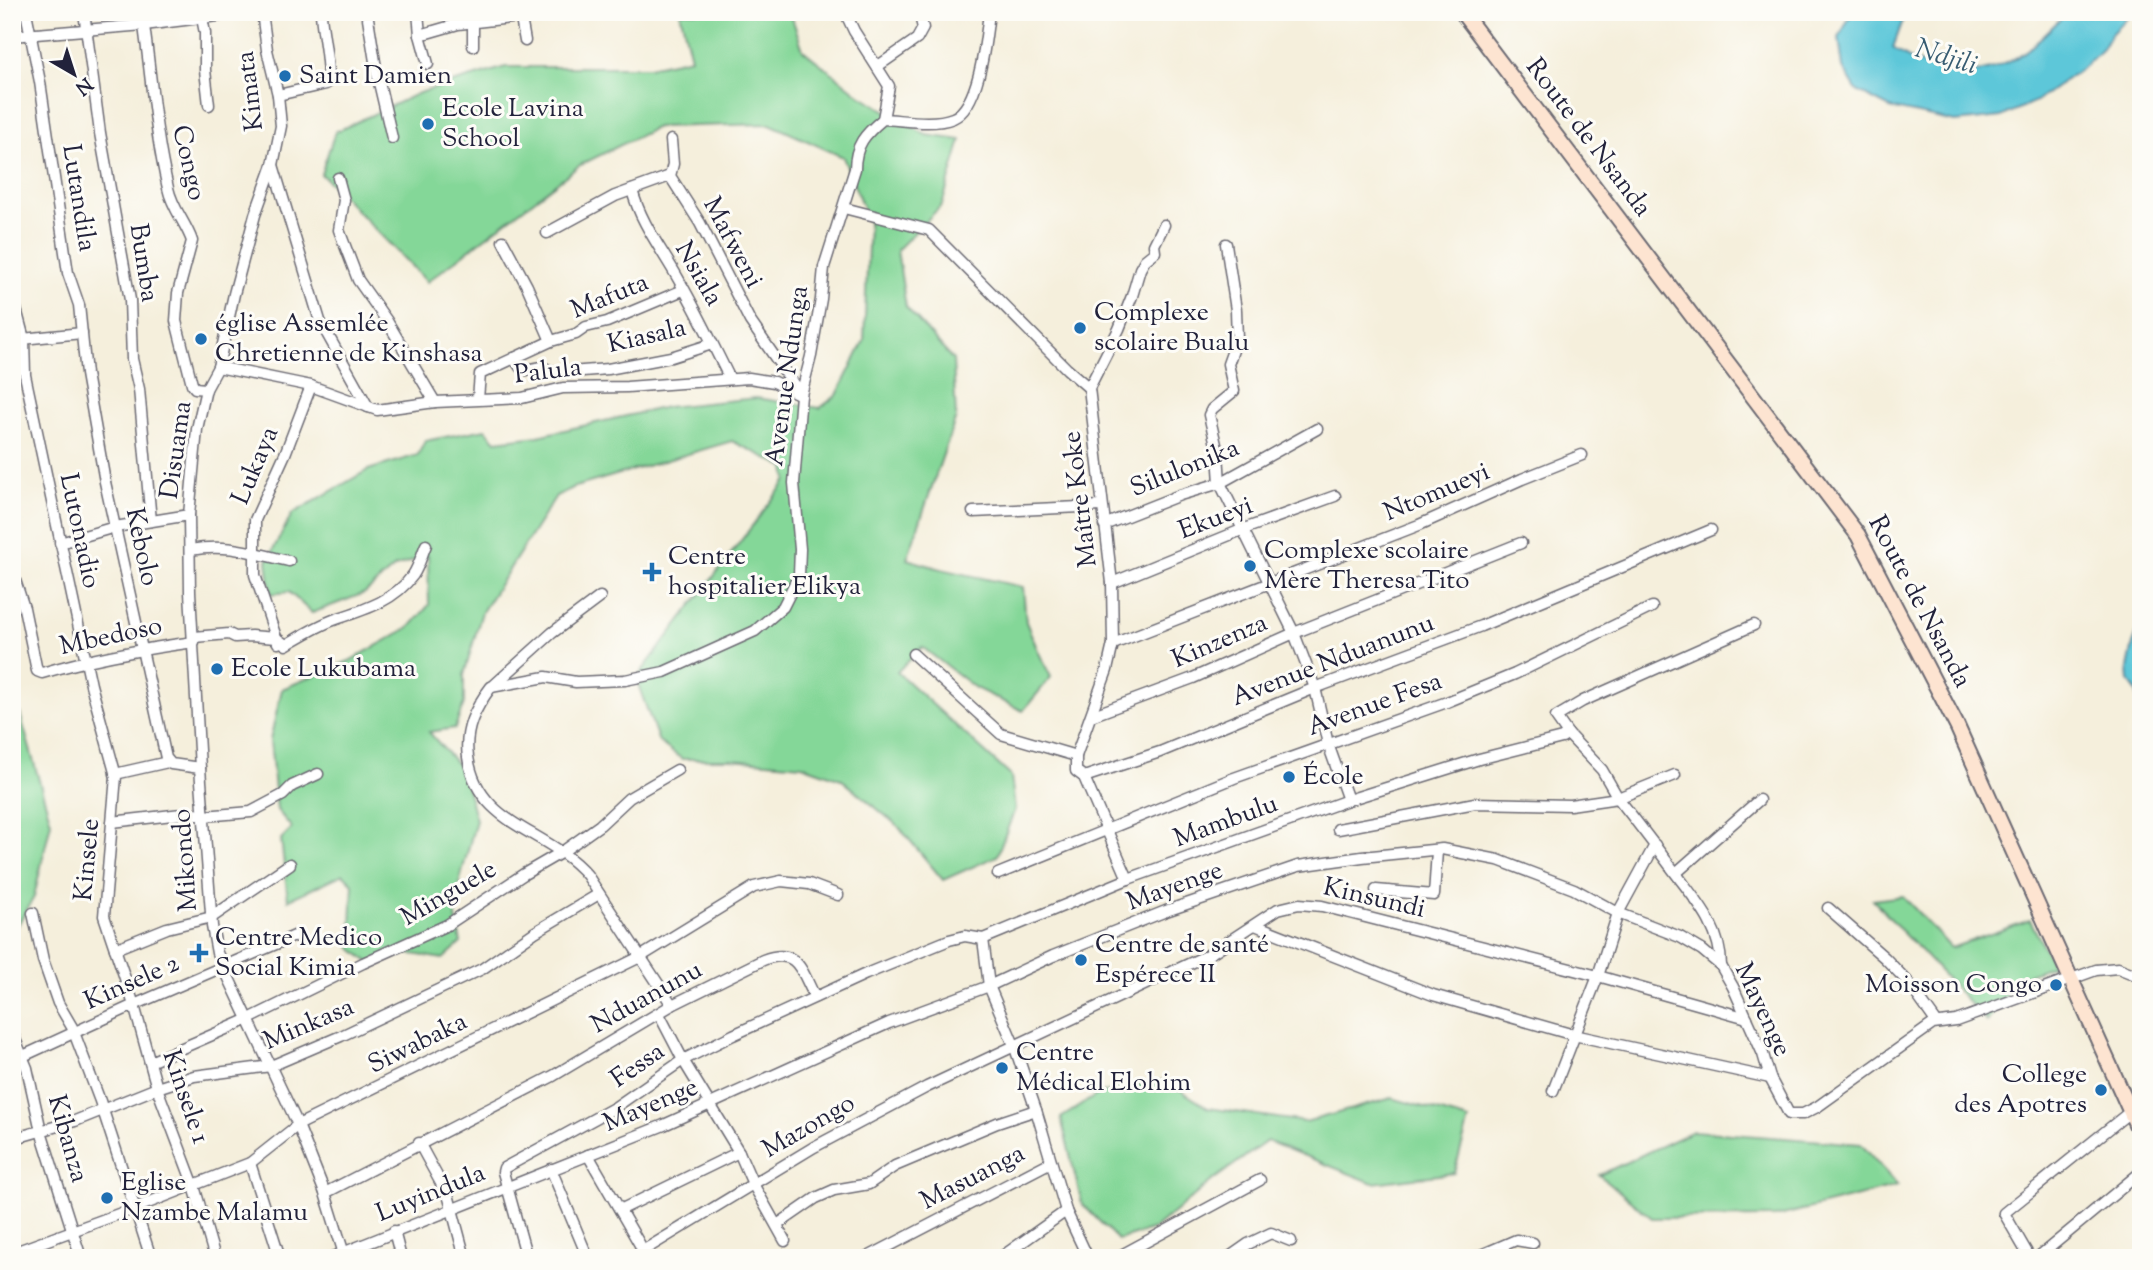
<svg xmlns="http://www.w3.org/2000/svg" width="2153" height="1270" font-family="'Sorts Mill Goudy',serif">
<rect width="100%" height="100%" fill="#fdfcf7"/>
<filter id="ink" filterUnits="userSpaceOnUse"><feTurbulence type="fractalNoise" baseFrequency=".0143" numOctaves="2"/><feDisplacementMap in="SourceGraphic" scale="14" xChannelSelector="R" yChannelSelector="G"/><feConvolveMatrix kernelMatrix="1 2 1 2 8 2 1 2 1" color-interpolation-filters="sRGB"/></filter>
<filter id="wash" filterUnits="userSpaceOnUse"><feTurbulence type="fractalNoise" baseFrequency=".00686" numOctaves="4" result="noise"/><feDisplacementMap in="SourceGraphic" scale="28" xChannelSelector="R" yChannelSelector="G"/><feGaussianBlur stdDeviation="1.57" result="paint"/><feColorMatrix in="noise" values="0 0 0 0 0 0 0 0 0 0 0 0 0 0 0 0 0 1.4 0 .05"/><feComposite in="paint" operator="in"/></filter>
<g filter="url(#wash)">
<rect width="100%" height="100%" fill="#f5efdc"/>
<g fill="#84d798" stroke="#537c6a" stroke-width="2">
<polygon points="680,12 790,12 803,50 860,95 926,135 961,140 942,205 897,250 906,307 953,360 956,417 907,559 941,569 1023,587 1026,622 1039,653 1051,677 1023,711 975,688 922,647 897,672 1011,776 1015,809 997,856 943,880 898,826 841,779 802,765 731,759 682,759 659,742 636,679 787,480 785,467 732,441 575,487 556,496 482,612 464,675 464,703 455,728 429,732 462,770 476,820 459,884 456,917 461,943 443,959 406,953 370,963 350,947 353,884 343,874 288,900 281,839 292,828 277,810 270,740 282,689 349,661 410,627 429,605 428,556 395,567 365,593 312,613 289,592 271,594 267,561 292,514 368,470 418,455 425,441 485,429 496,441 538,436 666,407 756,398 820,408 837,395 864,341 869,223 843,157 770,124 657,127 580,165 427,282 321,174 335,132 419,93 506,67 649,67 691,58"/>
<polygon points="12,702 20,714 51,822 34,897 12,935"/>
<polygon points="1903,896 1951,948 2030,920 2053,965 2018,978 1987,1022 1873,900"/>
<polygon points="1165,1080 1208,1108 1305,1122 1392,1098 1469,1120 1454,1173 1373,1183 1267,1141 1213,1180 1154,1229 1118,1240 1082,1204 1061,1118 1100,1093"/>
<polygon points="1693,1131 1861,1144 1898,1186 1775,1217 1652,1218 1599,1175"/>
</g>
<g fill="#5dc7d9" stroke="#40748a" stroke-width="2">
<path d="M1852,12H1906L1893,48C1938,80 1988,83 2032,46C2044,35 2056,23 2068,12H2132L2110,35L2102,49L2086,65L2038,100L2001,117L1955,122L1890,108L1857,91L1843,68L1839,38Z"/>
<polygon points="2141,624 2141,720 2137,692 2129,681 2128,668 2133,644"/>
</g>
</g>
<g filter="url(#ink)">
<g fill="none" stroke-linecap="round" stroke-linejoin="round">
<defs>
<g id="street">
<polyline points="26,12 40,82 68,273 79,305 86,374 105,482 166,758 171,764 200,768"/>
<polyline points="84,12 100,133 130,300 132,359 139,389 151,521"/>
<path d="M142,12C151,70 154,130 168,188C172,208 186,223 192,241L178,293L176,321L192,384L195,388L206,389"/>
<polyline points="262,12 267,50 278,95 281,126 273,165 255,215 234,294 218,367 206,389 197,429 189,515 190,592 200,768 212,926 217,953 298,1125 325,1193 345,1257"/>
<polyline points="367,12 377,74 392,138"/>
<polyline points="418,12 420,35 428,64"/>
<polyline points="473,12 473,46"/>
<polyline points="845,12 854,31 889,86 883,119"/>
<polyline points="201,13 205,33 205,70 209,105"/>
<polyline points="520,13 525,41"/>
<polyline points="420,35 458,24 565,12"/>
<polyline points="12,36 144,25 250,12"/>
<polyline points="878,66 917,39 923,28 919,12"/>
<path d="M278,95L326,84C332,72 321,29 321,12"/>
<polyline points="671,140 673,164 670,176 700,223 750,321 801,395"/>
<polyline points="273,165 320,321 368,407"/>
<polyline points="338,178 344,200 339,230 358,280 387,321 435,402"/>
<path d="M632,190C641,224 663,251 680,282C698,313 714,347 730,379"/>
<polyline points="844,208 929,230 1067,369 1089,388"/>
<polyline points="547,233 615,196 670,176"/>
<polyline points="503,241 527,286 551,341"/>
<polyline points="1226,244 1236,310 1237,339 1228,364 1234,391 1212,409 1209,415 1218,453 1220,483 1294,633 1315,688 1328,744 1348,800"/>
<polyline points="12,294 24,339 25,375 91,685 116,776 104,916 134,1005 157,1088 194,1186 215,1258"/>
<polyline points="12,340 82,333"/>
<polyline points="514,358 520,367 526,370 542,367 557,373 608,369 671,357 712,344"/>
<polyline points="218,367 311,386 377,410 435,402 522,398 563,388 627,387 749,378 774,382 801,395"/>
<polyline points="478,399 480,374 551,341 576,334 586,327 607,322 683,290"/>
<polyline points="973,512 1102,506"/>
<polyline points="1104,525 1180,495 1220,483 1317,429"/>
<polyline points="60,543 115,527 189,515"/>
<path d="M190,550C227,543 253,553 289,561"/>
<path d="M12,571L24,608L37,671L42,673C92,658 142,649 194,642"/>
<polyline points="1112,583 1244,529 1335,496"/>
<path d="M194,637L229,634L235,637L251,636L276,638L286,645C303,635 320,624 339,618C367,609 395,600 413,575C419,566 422,554 426,545"/>
<polyline points="278,643 255,575 255,520 285,454 311,386"/>
<polyline points="1113,644 1419,525 1522,479 1582,455"/>
<polyline points="913,654 1001,734 1076,756"/>
<polyline points="492,687 552,633 600,597"/>
<polyline points="1091,716 1193,678 1294,633 1521,543"/>
<polyline points="1568,734 1556,717 1583,701 1754,625"/>
<polyline points="115,774 168,762"/>
<polyline points="1084,777 1160,752 1315,688 1481,626 1711,530"/>
<polyline points="112,822 190,813 204,816 251,812 283,795 292,786 318,774"/>
<path d="M1338,829L1475,803L1570,805L1618,798C1637,822 1656,847 1674,871C1696,901 1721,927 1721,966"/>
<polyline points="1676,873 1759,800"/>
<polyline points="998,874 1234,778 1447,702 1515,674 1652,607"/>
<polyline points="1128,879 1084,777 1076,771 1076,756 1107,670 1113,644 1112,583 1089,388 1119,329 1132,296 1140,269 1145,260 1155,252 1154,245 1164,225"/>
<polyline points="1376,890 1434,895 1437,851"/>
<polyline points="1828,908 1885,958 1907,981 1937,1023"/>
<polyline points="33,913 43,960 58,1003 72,1027 100,1101 151,1258"/>
<polyline points="1255,925 1433,995 1574,1035 1770,1078"/>
<polyline points="983,939 1128,879 1348,800 1479,759 1562,738 1568,734 1602,770 1618,798 1675,775"/>
<polyline points="983,939 989,986 1014,1045 1036,1110 1066,1211 1088,1258"/>
<polyline points="115,949 167,928 212,917 290,864"/>
<path d="M672,1005L587,875C547,828 478,827 468,757C464,730 475,708 491,687L546,677L576,682L625,680L664,672L755,631L783,607L799,575L800,549L794,483L801,395L811,356L821,299L824,267L855,169C855,145 865,134 883,119C904,120 933,126 953,118C980,107 986,37 989,12"/>
<polyline points="659,1014 683,1060 739,1152 753,1184 785,1241"/>
<polyline points="12,1032 27,1068 41,1131 81,1258"/>
<polyline points="23,1056 134,1005 297,935"/>
<polyline points="150,1062 249,1019 363,963 447,925 524,874 562,852 600,825 629,798 677,770"/>
<polyline points="1553,1091 1598,976 1618,913 1655,845"/>
<polyline points="12,1139 75,1121 157,1088 194,1076 271,1066 341,1036 482,969 535,932 599,894"/>
<polyline points="419,1143 449,1198 465,1258"/>
<polyline points="588,1155 643,1250"/>
<polyline points="250,1163 280,1258"/>
<polyline points="551,1169 588,1258"/>
<path d="M325,1193L553,1076L672,1005L763,960C798,947 801,970 815,997"/>
<polyline points="620,1210 739,1152"/>
<polyline points="777,1225 816,1198 834,1190 869,1184 895,1166 997,1123 1036,1110"/>
<polyline points="394,1231 401,1258"/>
<polyline points="12,1253 135,1208 250,1163 298,1125 640,957 754,887 781,881 809,884 838,895"/>
<polyline points="330,1258 664,1125 889,1023 989,986 1053,956 1166,911 1298,866 1362,857 1442,849 1498,860 1574,889 1618,913 1680,937 1702,950 1721,966 1733,987 1763,1054 1770,1078 1789,1114 1803,1114 1817,1107 1933,1024 1956,1021 2096,970 2118,968 2141,977"/>
<polyline points="527,1258 503,1172 504,1168 614,1108 683,1060 733,1035 866,974 949,940 965,936 983,939"/>
<polyline points="631,1258 814,1147 927,1087 1208,955 1278,909 1299,904 1322,906 1598,976 1747,1018"/>
<polyline points="866,1258 1051,1162"/>
<polyline points="1000,1258 1066,1211"/>
<polyline points="1116,1258 1260,1180"/>
<polyline points="1228,1258 1248,1244 1271,1233 1291,1241"/>
<polyline points="1474,1258 1516,1240 1533,1243"/>
<polyline points="2030,1258 2004,1213 2131,1111"/>
<polyline points="2037,1258 2141,1172"/>
</g>
<polyline id="secondary" points="1462,12 1858,535 1957,726 2141,1135"/>
</defs>
<use href="#street" stroke="#6c6a73" stroke-width="13"/>
<use href="#secondary" stroke="#6c6a73" stroke-width="18"/>
<use href="#street" stroke="#fff" stroke-width="10"/>
<use href="#secondary" stroke="#fde4d1" stroke-width="14"/>
</g>
</g>
<g fill="#1f6fb2" stroke="#fdfcf7" stroke-width="2.5">
<circle cx="285" cy="76" r="7"/>
<circle cx="428" cy="124" r="7"/>
<circle cx="1080" cy="328" r="7"/>
<circle cx="201" cy="339" r="7"/>
<circle cx="1250" cy="566" r="7"/>
<path d="M648.5 561.5h7v7h7v7h-7v7h-7v-7h-7v-7h7z"/>
<circle cx="217" cy="669" r="7"/>
<circle cx="1289" cy="777" r="7"/>
<path d="M195.5 942.5h7v7h7v7h-7v7h-7v-7h-7v-7h7z"/>
<circle cx="1081" cy="960" r="7"/>
<circle cx="2056" cy="985" r="7"/>
<circle cx="1002" cy="1068" r="7"/>
<circle cx="2101" cy="1090" r="7"/>
<circle cx="107" cy="1198" r="7"/>
</g>
<g text-anchor="middle" dominant-baseline="central" stroke-width="6" stroke-linejoin="round" paint-order="stroke">
<g font-size="26" fill="#22223b" stroke="#fdfcf7" text-anchor="start">
<text x="299" y="76">Saint Damien</text>
<text x="442" y="109">Ecole Lavina<tspan x="442" dy="30">School</tspan></text>
<text x="1094" y="313">Complexe<tspan x="1094" dy="30">scolaire Bualu</tspan></text>
<text x="215" y="324">église Assemlée<tspan x="215" dy="30">Chretienne de Kinshasa</tspan></text>
<text x="1264" y="551">Complexe scolaire<tspan x="1264" dy="30">Mère Theresa Tito</tspan></text>
<text x="668" y="557">Centre<tspan x="668" dy="30">hospitalier Elikya</tspan></text>
<text x="231" y="669">Ecole Lukubama</text>
<text x="1303" y="777">École</text>
<text x="215" y="938">Centre Medico<tspan x="215" dy="30">Social Kimia</tspan></text>
<text x="1095" y="945">Centre de santé<tspan x="1095" dy="30">Espérece II</tspan></text>
<text x="2042" y="985" text-anchor="end">Moisson Congo</text>
<text x="1016" y="1053">Centre<tspan x="1016" dy="30">Médical Elohim</tspan></text>
<text x="2087" y="1075" text-anchor="end">College<tspan x="2087" dy="30">des Apotres</tspan></text>
<text x="121" y="1183">Eglise<tspan x="121" dy="30">Nzambe Malamu</tspan></text>
</g>
<g font-size="26" fill="#22223b" stroke="#fdfcf7">
<text transform="translate(251 91) rotate(-97)">Kimata</text>
<text transform="translate(1588 138) rotate(53)">Route de Nsanda</text>
<text transform="translate(188 163) rotate(77)">Congo</text>
<text transform="translate(78 198) rotate(81)">Lutandila</text>
<text transform="translate(732 243) rotate(62)">Mafweni</text>
<text transform="translate(143 263) rotate(81)">Bumba</text>
<text transform="translate(698 274) rotate(60)">Nsiala</text>
<text transform="translate(610 297) rotate(-22)">Mafuta</text>
<text transform="translate(647 337) rotate(-13)">Kiasala</text>
<text transform="translate(548 372) rotate(-7)">Palula</text>
<text transform="translate(788 376) rotate(-82)">Avenue Ndunga</text>
<text transform="translate(177 450) rotate(-82)">Disuama</text>
<text transform="translate(256 466) rotate(-67)">Lukaya</text>
<text transform="translate(1185 469) rotate(-22)">Silulonika</text>
<text transform="translate(1437 493) rotate(-23)">Ntomueyi</text>
<text transform="translate(1081 499) rotate(-97)">Maître Koke</text>
<text transform="translate(1216 519) rotate(-21)">Ekueyi</text>
<text transform="translate(79 531) rotate(78)">Lutonadio</text>
<text transform="translate(141 547) rotate(78)">Kebolo</text>
<text transform="translate(1919 602) rotate(62)">Route de Nsanda</text>
<text transform="translate(111 637) rotate(-12)">Mbedoso</text>
<text transform="translate(1220 642) rotate(-23)">Kinzenza</text>
<text transform="translate(1333 661) rotate(-21)">Avenue Nduanunu</text>
<text transform="translate(1375 705) rotate(-20)">Avenue Fesa</text>
<text transform="translate(1226 822) rotate(-20)">Mambulu</text>
<text transform="translate(88 860) rotate(-85)">Kinsele</text>
<text transform="translate(186 860) rotate(-94)">Mikondo</text>
<text transform="translate(1175 887) rotate(-20)">Mayenge</text>
<text transform="translate(449 894) rotate(-30)">Minguele</text>
<text transform="translate(1374 899) rotate(13)">Kinsundi</text>
<text transform="translate(132 983) rotate(-24)">Kinsele 2</text>
<text transform="translate(647 998) rotate(-29)">Nduanunu</text>
<text transform="translate(1762 1010) rotate(65)">Mayenge</text>
<text transform="translate(309 1025) rotate(-23)">Minkasa</text>
<text transform="translate(418 1044) rotate(-26)">Siwabaka</text>
<text transform="translate(638 1066) rotate(-35)">Fessa</text>
<text transform="translate(185 1097) rotate(71)">Kinsele 1</text>
<text transform="translate(651 1106) rotate(-23)">Mayenge</text>
<text transform="translate(809 1127) rotate(-30)">Mazongo</text>
<text transform="translate(67 1139) rotate(74)">Kibanza</text>
<text transform="translate(973 1178) rotate(-27)">Masuanga</text>
<text transform="translate(431 1194) rotate(-22)">Luyindula</text>
</g>
<g font-size="28" font-style="italic" fill="#375c72" stroke="#fdfcf7">
<text transform="translate(1946 58) rotate(17)">Ndjili</text>
</g>
</g>
<rect width="2153" height="1270" fill="none" stroke="#fdfcf7" stroke-width="42"/>
<g transform="translate(74 74) rotate(141)" stroke="#fdfcf7" stroke-width="5" paint-order="stroke">
<path d="M0-5L12 26L0 18L-12 26Z" fill="#22223b"/>
<text y="-10" font-size="19" font-weight="bold" text-anchor="middle" fill="#22223b">N</text>
</g>
</svg>
